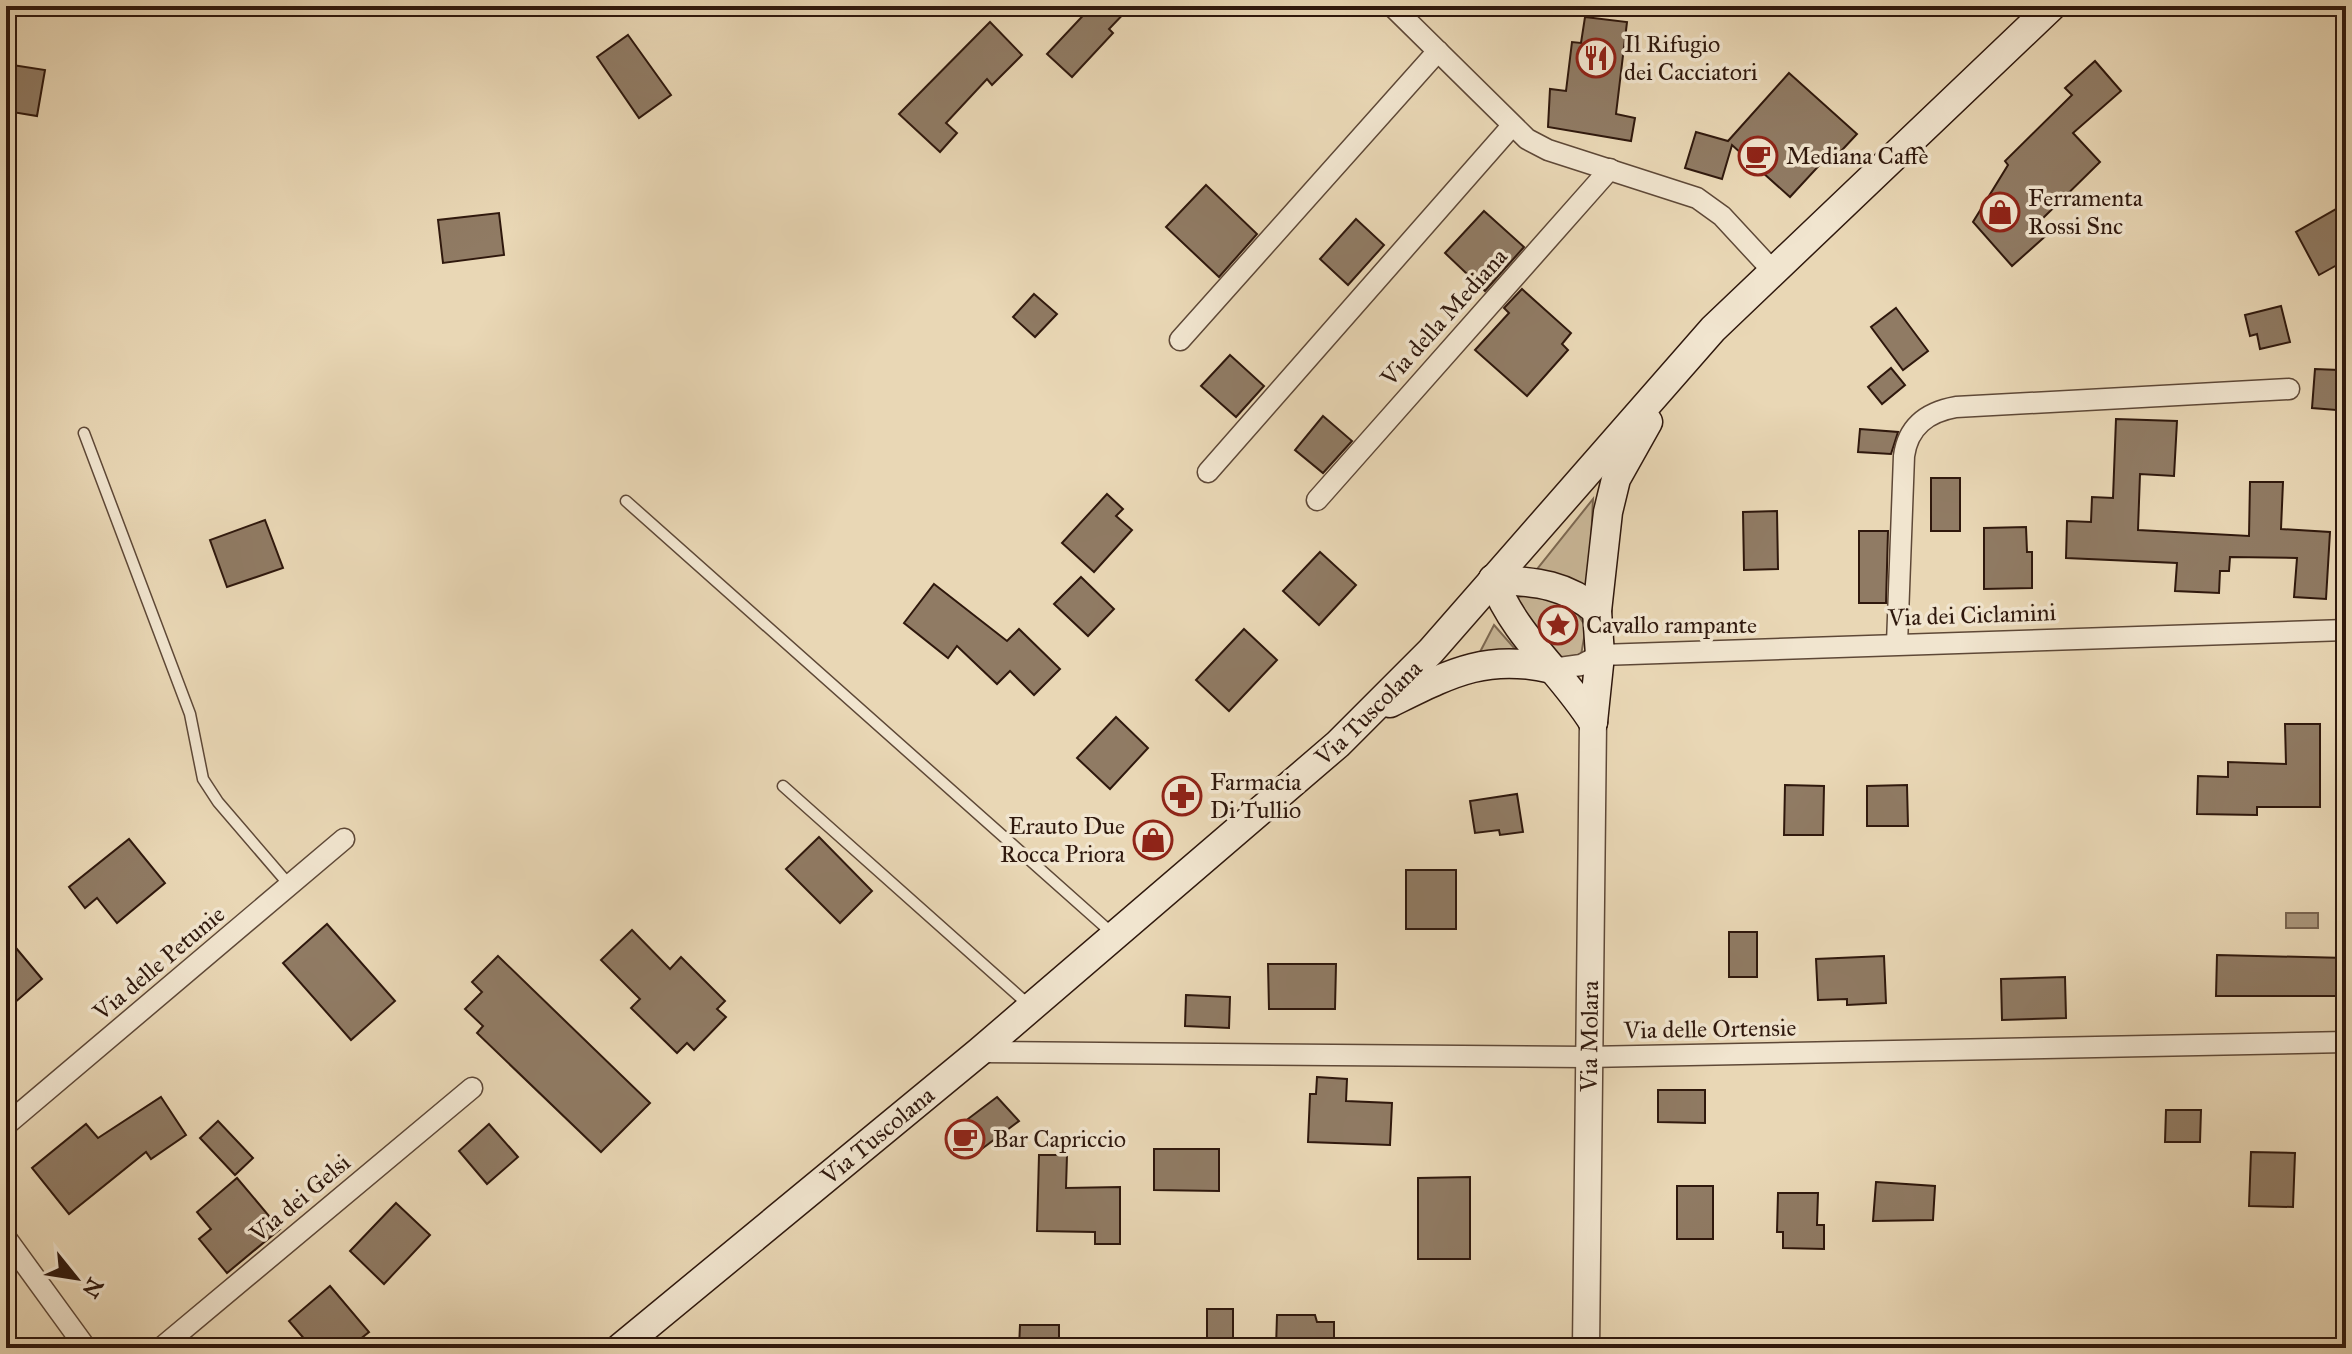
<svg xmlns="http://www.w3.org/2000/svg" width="2352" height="1354" font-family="'IM FELL Great Primer',serif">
<rect width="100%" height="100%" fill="#e9d7b5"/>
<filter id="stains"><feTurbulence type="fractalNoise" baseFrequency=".0025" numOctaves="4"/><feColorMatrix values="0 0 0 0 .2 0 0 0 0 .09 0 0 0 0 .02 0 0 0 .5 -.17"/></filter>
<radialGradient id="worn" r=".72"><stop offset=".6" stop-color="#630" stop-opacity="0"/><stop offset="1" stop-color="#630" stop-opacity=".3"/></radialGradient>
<g fill="#c9b798" stroke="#7c6852" stroke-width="2">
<polygon points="1593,499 1589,586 1534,573"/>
<polygon points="1539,593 1571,604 1586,627 1581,655 1558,658 1525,632 1518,597"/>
<polygon points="1494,625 1516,650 1480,652"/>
</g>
<rect fill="#aa967c" stroke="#796450" stroke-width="2" x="2286" y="913" width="32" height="15"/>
<g fill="#907b64" stroke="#2f180d" stroke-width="2">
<polygon points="1092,6 1131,6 1109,29 1113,33 1072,77 1047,54"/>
<polygon points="1585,17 1627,22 1616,114 1635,118 1631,141 1548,127 1550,89 1566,91 1572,42 1581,43"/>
<polygon points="990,22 1022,55 992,85 987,79 946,123 957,133 940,152 899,114"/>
<polygon points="628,35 671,95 639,118 597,57"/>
<polygon points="2095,61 2121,91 2073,133 2100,162 2039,222 2049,233 2012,266 1973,222 2008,165 2005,161 2072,95 2065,88"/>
<polygon points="6,64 45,70 37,116 6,111"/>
<polygon points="1789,73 1857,134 1830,163 1825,159 1790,197 1732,145 1722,179 1685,168 1696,132 1728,141"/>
<polygon points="1206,185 1257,234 1219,277 1166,227"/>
<polygon points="2338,208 2346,223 2346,260 2319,275 2296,232"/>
<polygon points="1484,211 1524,247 1485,291 1445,253"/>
<polygon points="499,213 504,255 443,263 438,220"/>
<polygon points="1356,219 1384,245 1348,285 1320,259"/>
<polygon points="1522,289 1571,333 1562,344 1568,350 1527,396 1475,350 1509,313 1504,308"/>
<polygon points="1034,294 1057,314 1035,337 1013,317"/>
<polygon points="2281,306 2290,342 2260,349 2257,334 2250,336 2245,315"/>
<polygon points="1896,308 1928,351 1903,370 1871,327"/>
<polygon points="1230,355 1264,386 1236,417 1201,386"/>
<polygon points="1891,368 1905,385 1882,404 1868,387"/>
<polygon points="2315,369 2339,370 2336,410 2312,408"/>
<polygon points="1323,416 1352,441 1323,473 1295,450"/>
<polygon points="2116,419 2177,421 2174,476 2140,474 2138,530 2249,536 2250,482 2283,482 2281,529 2330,532 2326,599 2294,597 2297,558 2230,557 2229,571 2220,571 2219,593 2175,591 2177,563 2066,558 2067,521 2091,522 2092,497 2113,498"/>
<polygon points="1860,429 1898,432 1891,454 1858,452"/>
<rect x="1931" y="478" width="29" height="53"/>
<polygon points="1107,494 1123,509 1116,516 1132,530 1094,572 1062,543"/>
<polygon points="1777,511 1778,569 1744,570 1743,512"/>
<polygon points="265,520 283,568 227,587 210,540"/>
<polygon points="2026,527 2027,552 2032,552 2032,588 1984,589 1984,528"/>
<polygon points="1859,531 1888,531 1886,603 1859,603"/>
<polygon points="1320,552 1356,585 1319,625 1283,591"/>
<polygon points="1081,577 1114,609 1088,636 1054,604"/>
<polygon points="934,584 1007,641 1019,629 1060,669 1034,695 1010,671 997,684 957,646 948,658 904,623"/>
<polygon points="1244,629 1277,660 1229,711 1196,680"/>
<polygon points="1116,717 1148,748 1110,789 1077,758"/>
<polygon points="2285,724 2320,724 2320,807 2257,807 2257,815 2197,814 2198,776 2228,777 2228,762 2286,764"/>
<polygon points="1785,785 1824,786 1823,835 1784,835"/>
<polygon points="1907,785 1908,826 1867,826 1867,786"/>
<polygon points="1517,794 1523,832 1500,835 1499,830 1475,833 1470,801"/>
<polygon points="819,837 872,891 840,923 786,869"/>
<polygon points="129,839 165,883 117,923 97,898 85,908 69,887"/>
<rect x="1406" y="870" width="50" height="59"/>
<polygon points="327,924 395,1001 351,1040 283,963"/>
<polygon points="632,930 670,969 681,957 725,1001 717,1009 726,1017 694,1050 687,1043 677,1053 631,1008 640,999 601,960"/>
<rect x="1729" y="932" width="28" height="45"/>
<polygon points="6,936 42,979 6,1010"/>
<polygon points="2217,955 2346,958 2346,996 2216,996"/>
<polygon points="498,956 650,1103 601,1152 477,1033 483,1026 465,1009 482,992 472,982"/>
<polygon points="1884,956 1886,1003 1847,1005 1847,999 1818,1000 1816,959"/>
<polygon points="1268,964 1336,964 1335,1009 1269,1009"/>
<polygon points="2065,977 2066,1018 2002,1020 2001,979"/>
<polygon points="1186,995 1230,997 1229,1028 1185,1026"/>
<polygon points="1317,1077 1347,1079 1346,1101 1392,1103 1390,1145 1308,1142 1310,1094 1316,1094"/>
<polygon points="1658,1090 1705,1090 1705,1123 1658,1122"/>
<polygon points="161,1097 186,1135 151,1159 146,1152 69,1214 32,1168 86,1124 98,1138"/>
<polygon points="997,1097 1019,1121 971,1157 948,1134"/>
<polygon points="2166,1110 2201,1110 2200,1142 2165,1142"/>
<polygon points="218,1121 253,1158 235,1175 200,1138"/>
<polygon points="489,1124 518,1157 487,1184 459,1151"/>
<polygon points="1154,1149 1219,1149 1219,1191 1154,1190"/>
<polygon points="2251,1152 2295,1153 2293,1207 2249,1206"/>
<polygon points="1039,1155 1067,1155 1066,1188 1120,1187 1120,1244 1095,1244 1095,1232 1037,1231"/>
<polygon points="1470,1177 1470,1259 1418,1259 1418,1178"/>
<polygon points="237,1178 280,1229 227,1273 199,1239 211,1229 197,1212"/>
<polygon points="1876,1182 1935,1186 1933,1220 1873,1221"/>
<rect x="1677" y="1186" width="36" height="53"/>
<polygon points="1778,1193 1818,1193 1817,1225 1824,1225 1824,1249 1783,1248 1783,1232 1777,1232"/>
<polygon points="396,1203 430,1235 384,1284 350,1251"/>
<polygon points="330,1286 369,1332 349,1348 312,1348 289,1321"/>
<rect x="1207" y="1309" width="26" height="39"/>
<polygon points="1277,1315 1315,1315 1317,1322 1334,1322 1334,1348 1276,1348"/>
<polygon points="1020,1325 1059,1325 1059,1348 1019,1348"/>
</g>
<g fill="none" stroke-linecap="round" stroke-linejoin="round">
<defs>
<g id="service">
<polyline points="84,433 190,714 203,779 218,802 291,887"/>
<polyline points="626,501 1113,934"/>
<polyline points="783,786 1030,1006"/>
</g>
<g id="minor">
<polyline points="1392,6 1527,139 1548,150 1697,198 1722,216 1772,270"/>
<polyline points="1180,340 1438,51"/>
<polyline points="1208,472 1511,127"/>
<polyline points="1317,500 1610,169"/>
<path d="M1897,644L1904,456C1908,426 1928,412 1956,407L2289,389"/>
<polyline points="1552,669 1581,665 1600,655 2346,630"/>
<polyline points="979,1052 1586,1057 2346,1042"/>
<polyline points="6,1125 344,839"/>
<polyline points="6,1238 86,1348"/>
<polyline points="161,1348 472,1088"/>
</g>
<g id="tertiary">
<path id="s1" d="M1586,1348L1593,722"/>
</g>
<g id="secondary">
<path d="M1493,579C1515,637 1561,671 1593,722"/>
<path d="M1493,579C1533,582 1565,583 1597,611"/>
<path d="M1390,703C1449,674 1486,653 1552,669"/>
<polyline points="1593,722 1600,655 1597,611 1608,512 1616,479 1648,422"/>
<path id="s2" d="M620,1348L979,1052L1338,744L1431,651L1713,329L2052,6"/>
</g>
</defs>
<use href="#service" stroke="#5e4837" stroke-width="13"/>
<use href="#minor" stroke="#5e4837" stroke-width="23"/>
<use href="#tertiary" stroke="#5e4837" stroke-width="29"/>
<use href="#secondary" stroke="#2f180d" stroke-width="31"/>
<use href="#service" stroke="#f1e5cf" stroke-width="10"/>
<use href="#minor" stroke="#f1e5cf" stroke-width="20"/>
<use href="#tertiary" stroke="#f1e5cf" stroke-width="26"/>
<use href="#secondary" stroke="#f1e5cf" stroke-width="28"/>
</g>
<defs>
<symbol id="restaurant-ring" viewBox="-11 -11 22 22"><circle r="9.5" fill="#f1e5cf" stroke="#8f2418" stroke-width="1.5"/><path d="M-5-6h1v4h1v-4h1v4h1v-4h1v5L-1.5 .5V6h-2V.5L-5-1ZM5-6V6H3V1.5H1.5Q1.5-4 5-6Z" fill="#8f2418"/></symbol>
<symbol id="cafe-ring" viewBox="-11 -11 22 22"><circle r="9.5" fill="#f1e5cf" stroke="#8f2418" stroke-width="1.5"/><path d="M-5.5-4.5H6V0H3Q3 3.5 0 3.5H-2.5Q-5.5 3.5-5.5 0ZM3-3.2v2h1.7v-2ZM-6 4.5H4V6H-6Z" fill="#8f2418"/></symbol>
<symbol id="shop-ring" viewBox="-11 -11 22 22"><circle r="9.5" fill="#f1e5cf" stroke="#8f2418" stroke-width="1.5"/><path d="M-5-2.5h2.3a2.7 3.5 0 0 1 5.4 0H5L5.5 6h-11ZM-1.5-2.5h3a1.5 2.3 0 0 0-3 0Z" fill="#8f2418"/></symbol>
<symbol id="sight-ring" viewBox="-11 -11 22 22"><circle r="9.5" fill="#f1e5cf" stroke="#8f2418" stroke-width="1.5"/><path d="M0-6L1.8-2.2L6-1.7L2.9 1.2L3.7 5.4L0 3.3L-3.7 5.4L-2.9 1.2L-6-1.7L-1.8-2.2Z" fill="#8f2418"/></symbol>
<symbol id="pharmacy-ring" viewBox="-11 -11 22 22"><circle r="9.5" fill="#f1e5cf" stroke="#8f2418" stroke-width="1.5"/><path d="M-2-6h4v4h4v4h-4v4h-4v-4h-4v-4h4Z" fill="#8f2418"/></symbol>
</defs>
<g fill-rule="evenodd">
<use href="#restaurant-ring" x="1574" y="36" width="44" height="44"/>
<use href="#cafe-ring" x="1736" y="134" width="44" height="44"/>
<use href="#shop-ring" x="1978" y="190" width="44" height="44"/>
<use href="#sight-ring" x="1536" y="603" width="44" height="44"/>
<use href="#pharmacy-ring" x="1160" y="774" width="44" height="44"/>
<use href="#shop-ring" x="1131" y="818" width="44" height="44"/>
<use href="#cafe-ring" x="943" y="1117" width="44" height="44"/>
</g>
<g text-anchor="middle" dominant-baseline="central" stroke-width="7" stroke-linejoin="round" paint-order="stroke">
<g font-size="24" fill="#2f180d" stroke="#f1e5cf" text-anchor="start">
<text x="1624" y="44">Il Rifugio<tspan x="1624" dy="28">dei Cacciatori</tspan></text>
<text x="1786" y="156">Mediana Caffè</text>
<text x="2028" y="198">Ferramenta<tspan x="2028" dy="28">Rossi Snc</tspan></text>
<text x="1586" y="625">Cavallo rampante</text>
<text x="1210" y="782">Farmacia<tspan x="1210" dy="28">Di Tullio</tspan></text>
<text x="1125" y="826" text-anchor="end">Erauto Due<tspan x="1125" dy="28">Rocca Priora</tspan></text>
<text x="993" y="1139">Bar Capriccio</text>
</g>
<g font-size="24" fill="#2f180d" stroke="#f1e5cf">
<text transform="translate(1444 317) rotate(-48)">Via della Mediana</text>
<text transform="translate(1972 615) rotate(-2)">Via dei Ciclamini</text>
<text stroke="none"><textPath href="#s2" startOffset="982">Via Tuscolana</textPath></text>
<text transform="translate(159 963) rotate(-40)">Via delle Petunie</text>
<text transform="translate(1710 1029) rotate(-1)">Via delle Ortensie</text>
<text stroke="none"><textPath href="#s1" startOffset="312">Via Molara</textPath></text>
<text stroke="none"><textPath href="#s2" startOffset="334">Via Tuscolana</textPath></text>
<text transform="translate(300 1198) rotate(-40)">Via dei Gelsi</text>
</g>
</g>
<rect width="2352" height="1354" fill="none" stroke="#e9d7b5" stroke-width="32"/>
<rect x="8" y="8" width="2336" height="1338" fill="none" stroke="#2f180d" stroke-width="4"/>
<rect x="16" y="16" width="2320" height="1322" fill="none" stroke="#2f180d" stroke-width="2"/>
<g transform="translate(76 1278) rotate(120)" stroke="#f1e5cf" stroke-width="6" paint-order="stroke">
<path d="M0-6L14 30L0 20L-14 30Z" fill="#2f180d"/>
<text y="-12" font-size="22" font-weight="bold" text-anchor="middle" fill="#2f180d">N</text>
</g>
<rect width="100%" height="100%" filter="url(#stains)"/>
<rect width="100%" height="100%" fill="url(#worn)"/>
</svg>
